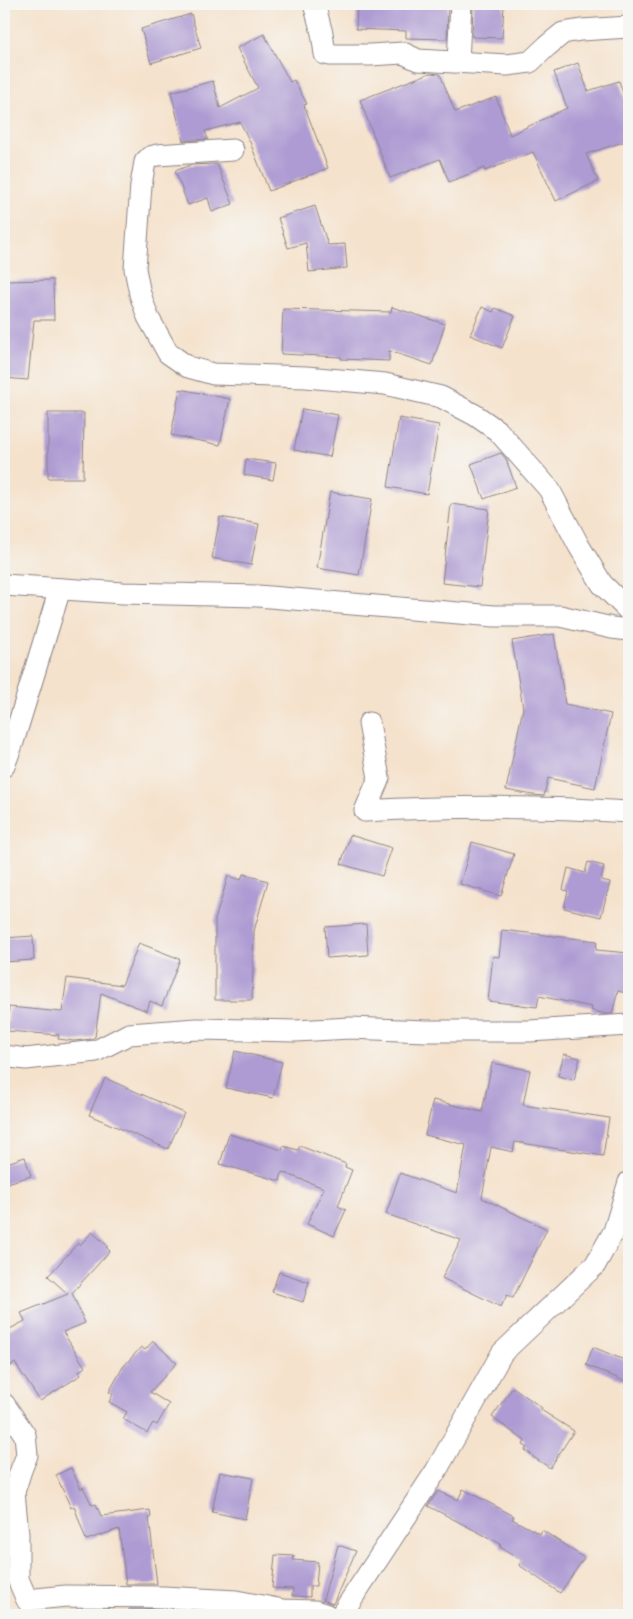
<svg xmlns="http://www.w3.org/2000/svg" width="633" height="1619" font-family="Dekko,sans-serif">
<rect width="100%" height="100%" fill="#f6f6f2"/>
<filter id="ink" filterUnits="userSpaceOnUse"><feTurbulence type="fractalNoise" baseFrequency=".02" numOctaves="2"/><feDisplacementMap in="SourceGraphic" scale="10" xChannelSelector="R" yChannelSelector="G"/><feConvolveMatrix kernelMatrix="1 2 1 2 8 2 1 2 1" color-interpolation-filters="sRGB"/></filter>
<filter id="wash" filterUnits="userSpaceOnUse"><feTurbulence type="fractalNoise" baseFrequency=".0096" numOctaves="4" result="noise"/><feDisplacementMap in="SourceGraphic" scale="20" xChannelSelector="R" yChannelSelector="G"/><feGaussianBlur stdDeviation="1.12" result="paint"/><feColorMatrix in="noise" values="0 0 0 0 0 0 0 0 0 0 0 0 0 0 0 0 0 1.4 0 .05"/><feComposite in="paint" operator="in"/></filter>
<g filter="url(#wash)">
<rect width="100%" height="100%" fill="#f5e2cc"/>
<g id="blocks">
<g fill="#ae9bd3">
<polygon points="357,4 448,4 447,39 406,38 406,31 356,29"/>
<polygon points="473,4 504,4 502,38 472,37"/>
<polygon points="191,14 201,48 151,63 141,29"/>
<polygon points="264,34 290,82 294,80 307,104 304,105 328,168 269,191 250,142 240,122 205,131 208,139 183,141 171,92 213,81 220,108 258,88 237,48"/>
<polygon points="578,63 588,91 619,81 629,111 629,140 586,154 598,181 556,201 533,152 485,171 484,168 449,182 440,159 390,178 360,100 430,73 440,74 455,112 496,97 510,135 567,108 554,72"/>
<polygon points="217,164 233,204 212,212 208,198 188,205 175,171 190,165"/>
<polygon points="315,206 328,245 345,244 347,268 309,272 306,243 288,248 278,218"/>
<polygon points="53,280 54,320 34,320 28,380 4,378 4,281"/>
<polygon points="392,307 445,324 432,365 389,351 389,361 341,359 341,357 281,354 283,309 391,312"/>
<polygon points="482,307 493,312 495,308 515,316 502,348 470,335"/>
<polygon points="180,389 230,399 220,445 171,435"/>
<polygon points="302,409 338,415 330,457 294,450"/>
<polygon points="48,413 84,413 83,478 48,478"/>
<polygon points="399,418 439,425 427,494 388,487"/>
<polygon points="501,453 506,459 516,487 484,499 471,464"/>
<polygon points="246,459 276,463 273,480 244,475"/>
<polygon points="330,492 372,499 359,575 317,568"/>
<polygon points="451,504 489,509 480,587 442,583"/>
<polygon points="220,517 259,524 251,565 212,558"/>
<polygon points="554,634 565,704 611,714 595,788 548,778 544,796 533,795 506,790 523,708 512,641"/>
<polygon points="350,835 392,848 382,876 341,864"/>
<polygon points="472,842 514,854 501,896 460,884"/>
<polygon points="588,862 604,866 601,880 610,882 601,917 564,908 568,891 563,890 568,868 585,873"/>
<polygon points="243,874 268,881 254,931 252,1000 215,1000 215,920 228,876 241,880"/>
<polygon points="366,924 368,955 327,958 325,927"/>
<polygon points="502,930 597,941 596,950 629,953 629,994 618,991 612,1014 605,1014 591,1010 592,1007 539,996 537,1007 488,1001 493,956 499,957"/>
<polygon points="33,936 34,960 4,962 4,938"/>
<polygon points="139,943 180,959 162,1006 150,1001 147,1011 101,993 95,1037 92,1039 74,1041 58,1039 59,1035 7,1031 9,1007 62,1012 67,978 122,985"/>
<polygon points="235,1051 282,1062 273,1098 226,1088"/>
<polygon points="564,1054 580,1058 574,1080 558,1076"/>
<polygon points="492,1063 530,1070 523,1105 609,1118 603,1156 515,1142 513,1152 491,1147 482,1198 547,1229 513,1298 507,1295 501,1307 442,1278 461,1240 386,1214 400,1173 457,1193 466,1145 425,1135 433,1100 482,1112"/>
<polygon points="105,1078 184,1113 168,1149 89,1115"/>
<polygon points="229,1134 282,1150 283,1146 298,1150 300,1146 346,1164 345,1167 352,1170 338,1206 346,1210 334,1236 307,1224 324,1188 282,1172 280,1181 220,1164"/>
<polygon points="25,1157 31,1176 4,1184 4,1164"/>
<polygon points="92,1232 108,1246 106,1247 110,1251 72,1293 85,1323 63,1332 85,1367 79,1371 81,1375 40,1401 15,1363 4,1369 4,1332 25,1321 21,1313 68,1294 48,1276 78,1243 80,1245"/>
<polygon points="279,1272 309,1282 303,1302 272,1292"/>
<polygon points="153,1341 177,1363 150,1392 169,1404 157,1425 153,1423 147,1433 123,1419 127,1412 109,1402 113,1394 109,1392 123,1367 141,1347 145,1350"/>
<polygon points="593,1347 629,1362 629,1369 624,1381 586,1365"/>
<polygon points="513,1387 542,1408 541,1410 574,1431 550,1468 533,1457 533,1456 525,1450 527,1447 523,1445 525,1441 492,1417"/>
<polygon points="71,1468 81,1489 83,1487 92,1505 96,1504 101,1516 150,1510 151,1517 149,1518 157,1584 126,1584 119,1529 86,1540 74,1506 71,1508 56,1475"/>
<polygon points="220,1472 253,1478 245,1519 212,1512"/>
<polygon points="463,1489 514,1516 512,1519 540,1534 542,1530 584,1558 560,1593 519,1565 522,1560 500,1547 501,1544 428,1506 438,1491 458,1500"/>
<polygon points="338,1545 356,1551 333,1604 323,1600"/>
<polygon points="275,1555 294,1556 293,1560 318,1562 316,1586 310,1586 310,1597 292,1596 293,1589 272,1588"/>
<polygon points="129,1609 161,1609 161,1615 130,1615"/>
</g>
</g>
</g>
<g filter="url(#ink)">
<use href="#blocks" fill-opacity="0" stroke="#8c8284" stroke-width="1"/>
<g fill="none" stroke-linecap="round" stroke-linejoin="round">
<defs>
<g id="minor">
<polyline points="314,4 322,33 325,54 330,55 370,55 403,53 418,60 507,65 530,62 547,46 563,33 581,30 629,27"/>
<polyline points="458,61 461,4"/>
<polyline points="233,150 157,155 150,157 145,162 141,185 135,269 140,294 148,317 168,353 188,367 213,374 306,377 385,384 441,397 475,415 498,431 549,489 579,546 602,584 629,611"/>
<polyline points="4,585 123,593 258,596 494,616 560,616 612,628 629,630"/>
<path d="M369,723L379,778L365,811C453,806 541,806 629,812"/>
<polyline points="4,766 13,742 60,589"/>
<polyline points="4,1056 26,1059 96,1051 129,1034 197,1029 296,1031 350,1028 426,1031 529,1031 629,1025"/>
<polyline points="4,1404 25,1435 27,1455 21,1470 14,1492 18,1534 18,1579 27,1600 66,1596 163,1597 236,1601 283,1610 315,1611 327,1615"/>
<polyline points="341,1615 436,1471 502,1353 595,1265 614,1231 629,1182"/>
</g>
</defs>
<use href="#minor" stroke="#8c8284" stroke-width="23"/>
<use href="#minor" stroke="#fff" stroke-width="21"/>
</g>
</g>
<rect width="633" height="1619" fill="none" stroke="#f6f6f2" stroke-width="20"/>
</svg>
